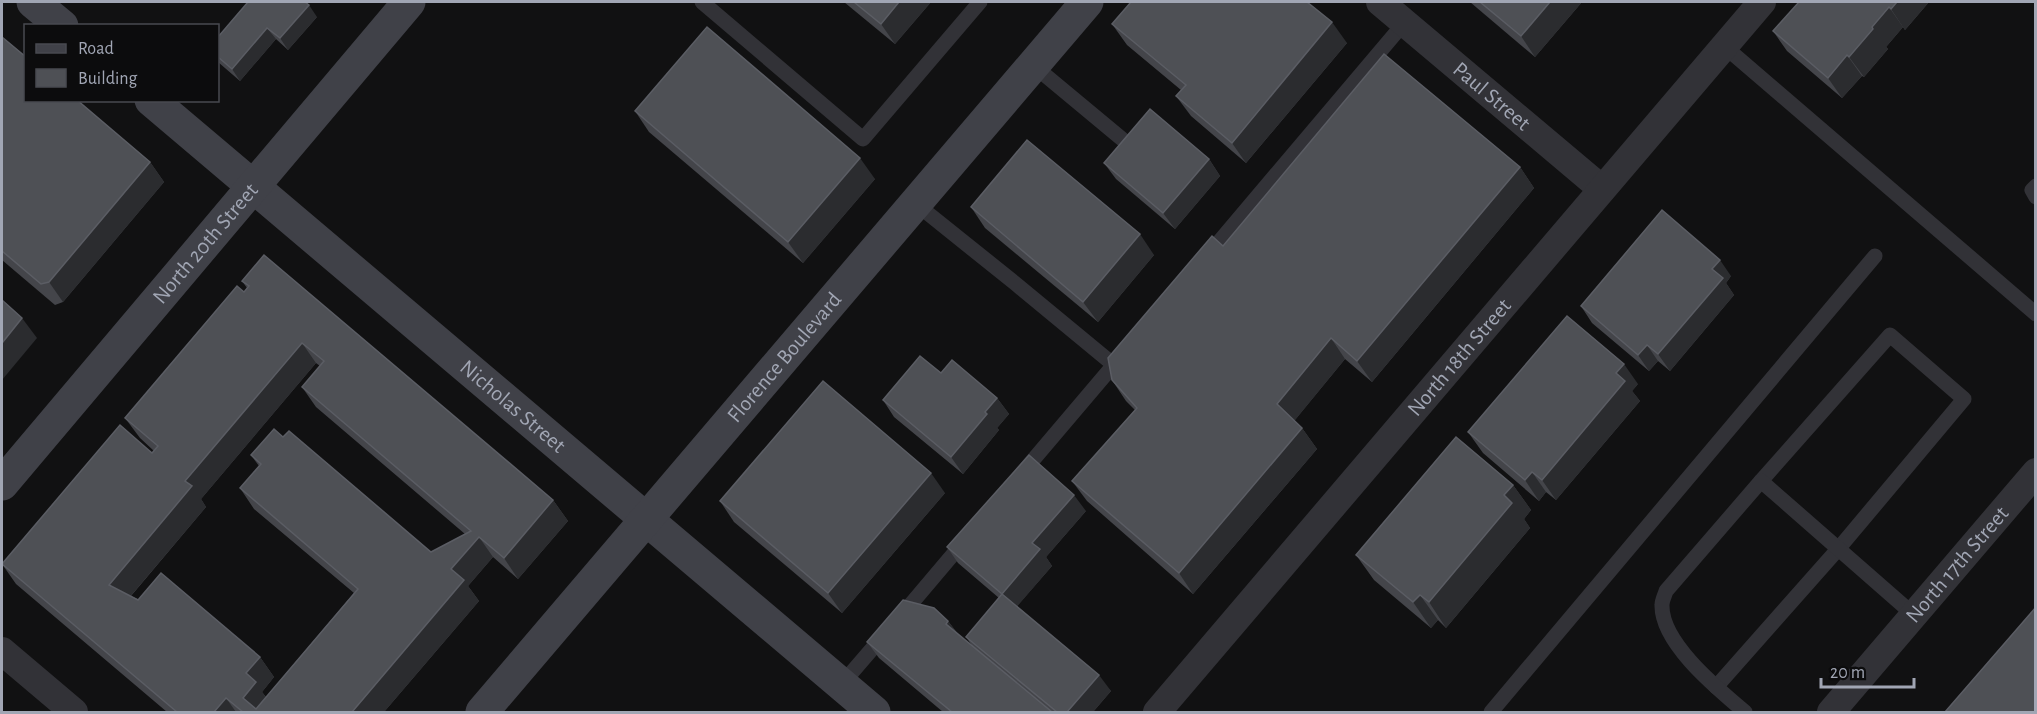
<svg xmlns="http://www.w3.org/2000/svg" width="2037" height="714" font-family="'Alegreya Sans',sans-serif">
<rect width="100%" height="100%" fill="#111112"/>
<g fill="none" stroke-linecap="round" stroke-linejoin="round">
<g stroke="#323237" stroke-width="15">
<polyline points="702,2 863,139 980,2"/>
<polyline points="1724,46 2036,314"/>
<polyline points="1033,65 1122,139"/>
<polyline points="2036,186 2032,190 2036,197"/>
<polyline points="915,203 1016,284 1114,365"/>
<polyline points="1207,256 1405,22"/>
<polyline points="1022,473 1123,354"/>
<polyline points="900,617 966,539"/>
<polyline points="841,685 884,635"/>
<polyline points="1716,687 1839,548 1964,399 1890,335 1761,481"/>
<polyline points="1491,712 1875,256"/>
<path d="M1745,712C1718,689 1661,643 1662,605C1662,600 1665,595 1666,591L1761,481L1914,615"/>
</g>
<g stroke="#323237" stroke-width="28">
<path id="s1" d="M1380,2L1602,189"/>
<polyline points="2,651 74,712"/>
<path id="s2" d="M1157,712L1762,2"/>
<path id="s3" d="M1831,712L2036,472"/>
</g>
<g stroke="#404148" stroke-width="33">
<polyline points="33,2 62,26"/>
<path id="s4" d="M151,100L874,712"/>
<path id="s5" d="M2,484L409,2"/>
<path id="s6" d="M482,712L1087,2"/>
</g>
</g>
<g fill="#44454a" fill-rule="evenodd">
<polygon points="844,2 931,2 895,44"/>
<polygon points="1470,2 1582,2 1535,57"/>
<polygon points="1929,2 1905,30 1903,27 1886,47 1888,49 1864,77 1862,76 1842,98 1787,51 1773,31"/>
<polygon points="317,17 288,50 276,39 240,81 218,62 218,37"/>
<polygon points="1112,24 1347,43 1246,163 1191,116 1176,96 1181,90 1127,45"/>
<polygon points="2,37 150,162 164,182 63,302 55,305 2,260"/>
<polygon points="635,111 875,179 803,263 649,132"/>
<polygon points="1209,159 1220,176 1175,229 1116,179 1104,163"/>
<polygon points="1520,167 1534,188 1372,382 1345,359 1294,421 1302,428 1317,449 1193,594 1087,501 1072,481 1135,410 1126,401 1112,380 1223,246"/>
<polygon points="971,207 1154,255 1098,322 985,228"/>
<polygon points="1731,276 1726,283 1734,295 1670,371 1658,361 1649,371 1592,323 1581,306"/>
<path d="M242,281L553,500L568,521L518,579L493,557L468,586L479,601L384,712H167L16,584L2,564L152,453L154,451L140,438L125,418L244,292L247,288ZM316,363L320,366L302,387L316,407L465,534L431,552L283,437L251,455L259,466L240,488L254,509L354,593L266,697L262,692L274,677L260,657L131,596L206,507L201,499Z"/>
<polygon points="941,373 997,398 1009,414 997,428 999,430 963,474 894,417 883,400"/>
<polygon points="1638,384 1632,391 1640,401 1556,500 1546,492 1539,501 1483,453 1468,432"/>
<polygon points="1513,485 1531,510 1524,519 1530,528 1446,628 1438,620 1431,628 1374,580 1356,555"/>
<polygon points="945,493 842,613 734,522 720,501"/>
<polygon points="1086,511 1046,557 1052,566 1017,606 1111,691 1093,712 943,712 879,658 867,642 948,621 958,634 973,647 966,637 999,598 958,563 947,547"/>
</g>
<g fill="#2b2c2f">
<polygon points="899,2 931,2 895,44 881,24"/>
<polygon points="1550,2 1582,2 1535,57 1521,36"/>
<polygon points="1897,2 1929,2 1905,30 1891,9"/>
<polygon points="309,5 317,17 288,50 280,38"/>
<polygon points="1889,7 1903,27 1886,47 1888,49 1864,77 1849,57 1872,27"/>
<polygon points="1332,22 1347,43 1246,163 1232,143"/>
<polygon points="267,28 276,39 240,81 232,69"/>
<polygon points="1847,55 1862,76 1842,98 1828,78"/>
<polygon points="860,158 875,179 803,263 788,242"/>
<polygon points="1209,159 1220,176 1175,229 1163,213"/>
<polygon points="150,162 164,182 63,302 49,282"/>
<polygon points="1520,167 1534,188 1372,382 1357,361"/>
<polygon points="1140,234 1154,255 1098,322 1083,302"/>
<polygon points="1720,260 1731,276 1726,283 1734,295 1670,371 1658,354 1712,269"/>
<polygon points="22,318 37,338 2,380 2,343"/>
<polygon points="1331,338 1345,359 1291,425 1277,404"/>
<polygon points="302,343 316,363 201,499 206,507 123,605 109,585 185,481"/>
<polygon points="1647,345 1658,361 1649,371 1638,355"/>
<polygon points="1624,364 1638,384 1632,391 1640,401 1556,500 1542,480 1616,373"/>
<polygon points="997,398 1009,414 997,428 999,430 963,474 951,457 985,412"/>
<polygon points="1302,428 1317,449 1193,594 1179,573"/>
<polygon points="1532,472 1546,492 1539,501 1525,480"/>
<polygon points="931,473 945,493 842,613 828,593"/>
<polygon points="1513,485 1531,510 1524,519 1530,528 1446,628 1429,602 1504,495"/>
<polygon points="1074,495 1086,511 1046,557 1052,566 1014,610 1002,594 1032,543"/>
<polygon points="553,500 568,521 518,579 504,558"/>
<polygon points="479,537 493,557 468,586 479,601 384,712 352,712 451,569"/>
<polygon points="1420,595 1438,620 1431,628 1413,602"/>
<polygon points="948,621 960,637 946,624"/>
<polygon points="260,657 274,677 262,692 270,703 253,712 243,698 246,673"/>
<polygon points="1099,675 1111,691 1093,712 1067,712"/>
<polygon points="226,698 236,712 214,712"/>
</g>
<g fill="#4e5055" stroke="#5b5d64" stroke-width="1.5" fill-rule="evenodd">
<polygon points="248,2 305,2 309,5 280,38 267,28 232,69 218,57 218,37"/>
<polygon points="854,2 899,2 881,24"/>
<polygon points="1131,2 1307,2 1332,22 1232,143 1176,96 1186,85 1112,24"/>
<polygon points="1480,2 1550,2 1521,36"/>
<polygon points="1799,2 1897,2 1891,9 1889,7 1872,27 1873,29 1849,57 1847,55 1828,78 1773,31"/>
<polygon points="707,27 860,158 788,242 635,111"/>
<polygon points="2,37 26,57 26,100 77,100 150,162 49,282 41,284 2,251"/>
<polygon points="1384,54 1520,167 1357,361 1331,338 1277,404 1302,428 1179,573 1072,481 1137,408 1112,380 1108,358 1212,236 1223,246"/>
<polygon points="1150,109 1209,159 1163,213 1104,163"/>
<polygon points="1027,140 1140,234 1083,302 971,207"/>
<polygon points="1662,210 1720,260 1712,269 1723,278 1658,354 1647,345 1638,355 1581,306"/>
<path d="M264,255L553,500L504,558L479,537L451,569L464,580L352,712H243L226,698L214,712H177L2,564L120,425L152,453L158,446L125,418L237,286L244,292L249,286L242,281ZM302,343L324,361L302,387L471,531L431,552L289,431L283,437L274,429L251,455L261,464L240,488L358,589L256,709L243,698L256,682L246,673L260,657L161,573L138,600L109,585L192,486L185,481Z"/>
<polygon points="2,300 22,318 2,343"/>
<polygon points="1567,316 1624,364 1616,373 1625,381 1542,480 1532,472 1525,480 1468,432"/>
<polygon points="920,356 941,373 952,360 997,398 985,412 987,414 951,457 883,400"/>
<polygon points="823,381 931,473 828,593 720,501"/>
<polygon points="1456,437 1513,485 1504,495 1512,503 1429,602 1420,595 1413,602 1356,555"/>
<polygon points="1029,455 1074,495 1032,543 1040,549 1002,594 947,547"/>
<polygon points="1002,594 1099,675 1067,712 1057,712 966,637"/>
<polygon points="903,600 934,608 948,621 946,624 1052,712 952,712 867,642"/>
<polygon points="2036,607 2036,712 1945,712"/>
</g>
<g text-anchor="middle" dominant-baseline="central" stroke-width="4.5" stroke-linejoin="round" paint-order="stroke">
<g font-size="22" fill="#a1a6b4" stroke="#0c0c0d">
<text stroke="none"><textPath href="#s1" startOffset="146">Paul Street</textPath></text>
<text stroke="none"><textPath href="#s5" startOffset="315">North 20th Street</textPath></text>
<text stroke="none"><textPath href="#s6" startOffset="466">Florence Boulevard</textPath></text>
<text stroke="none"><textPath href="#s2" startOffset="466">North 18th Street</textPath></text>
<text stroke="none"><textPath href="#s4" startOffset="474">Nicholas Street</textPath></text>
<text stroke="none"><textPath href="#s3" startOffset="194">North 17th Street</textPath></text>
</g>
</g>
<rect width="2037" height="714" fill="none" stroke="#a1a6b4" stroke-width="6"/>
<rect x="24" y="24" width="195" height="78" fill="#0c0c0d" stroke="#484a50" stroke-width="1.5"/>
<rect x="36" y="44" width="30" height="9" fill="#404148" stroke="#484a50" stroke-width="1.5"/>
<text x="78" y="54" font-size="18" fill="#a1a6b4">Road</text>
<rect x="36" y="69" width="30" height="18" fill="#4e5055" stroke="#484a50" stroke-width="1.5"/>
<text x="78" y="84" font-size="18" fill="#a1a6b4">Building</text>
<path d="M1821 678v9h93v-9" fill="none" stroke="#a1a6b4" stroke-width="3"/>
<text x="1830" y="678" font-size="18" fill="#a1a6b4" stroke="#0c0c0d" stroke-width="4.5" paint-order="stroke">20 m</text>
</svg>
